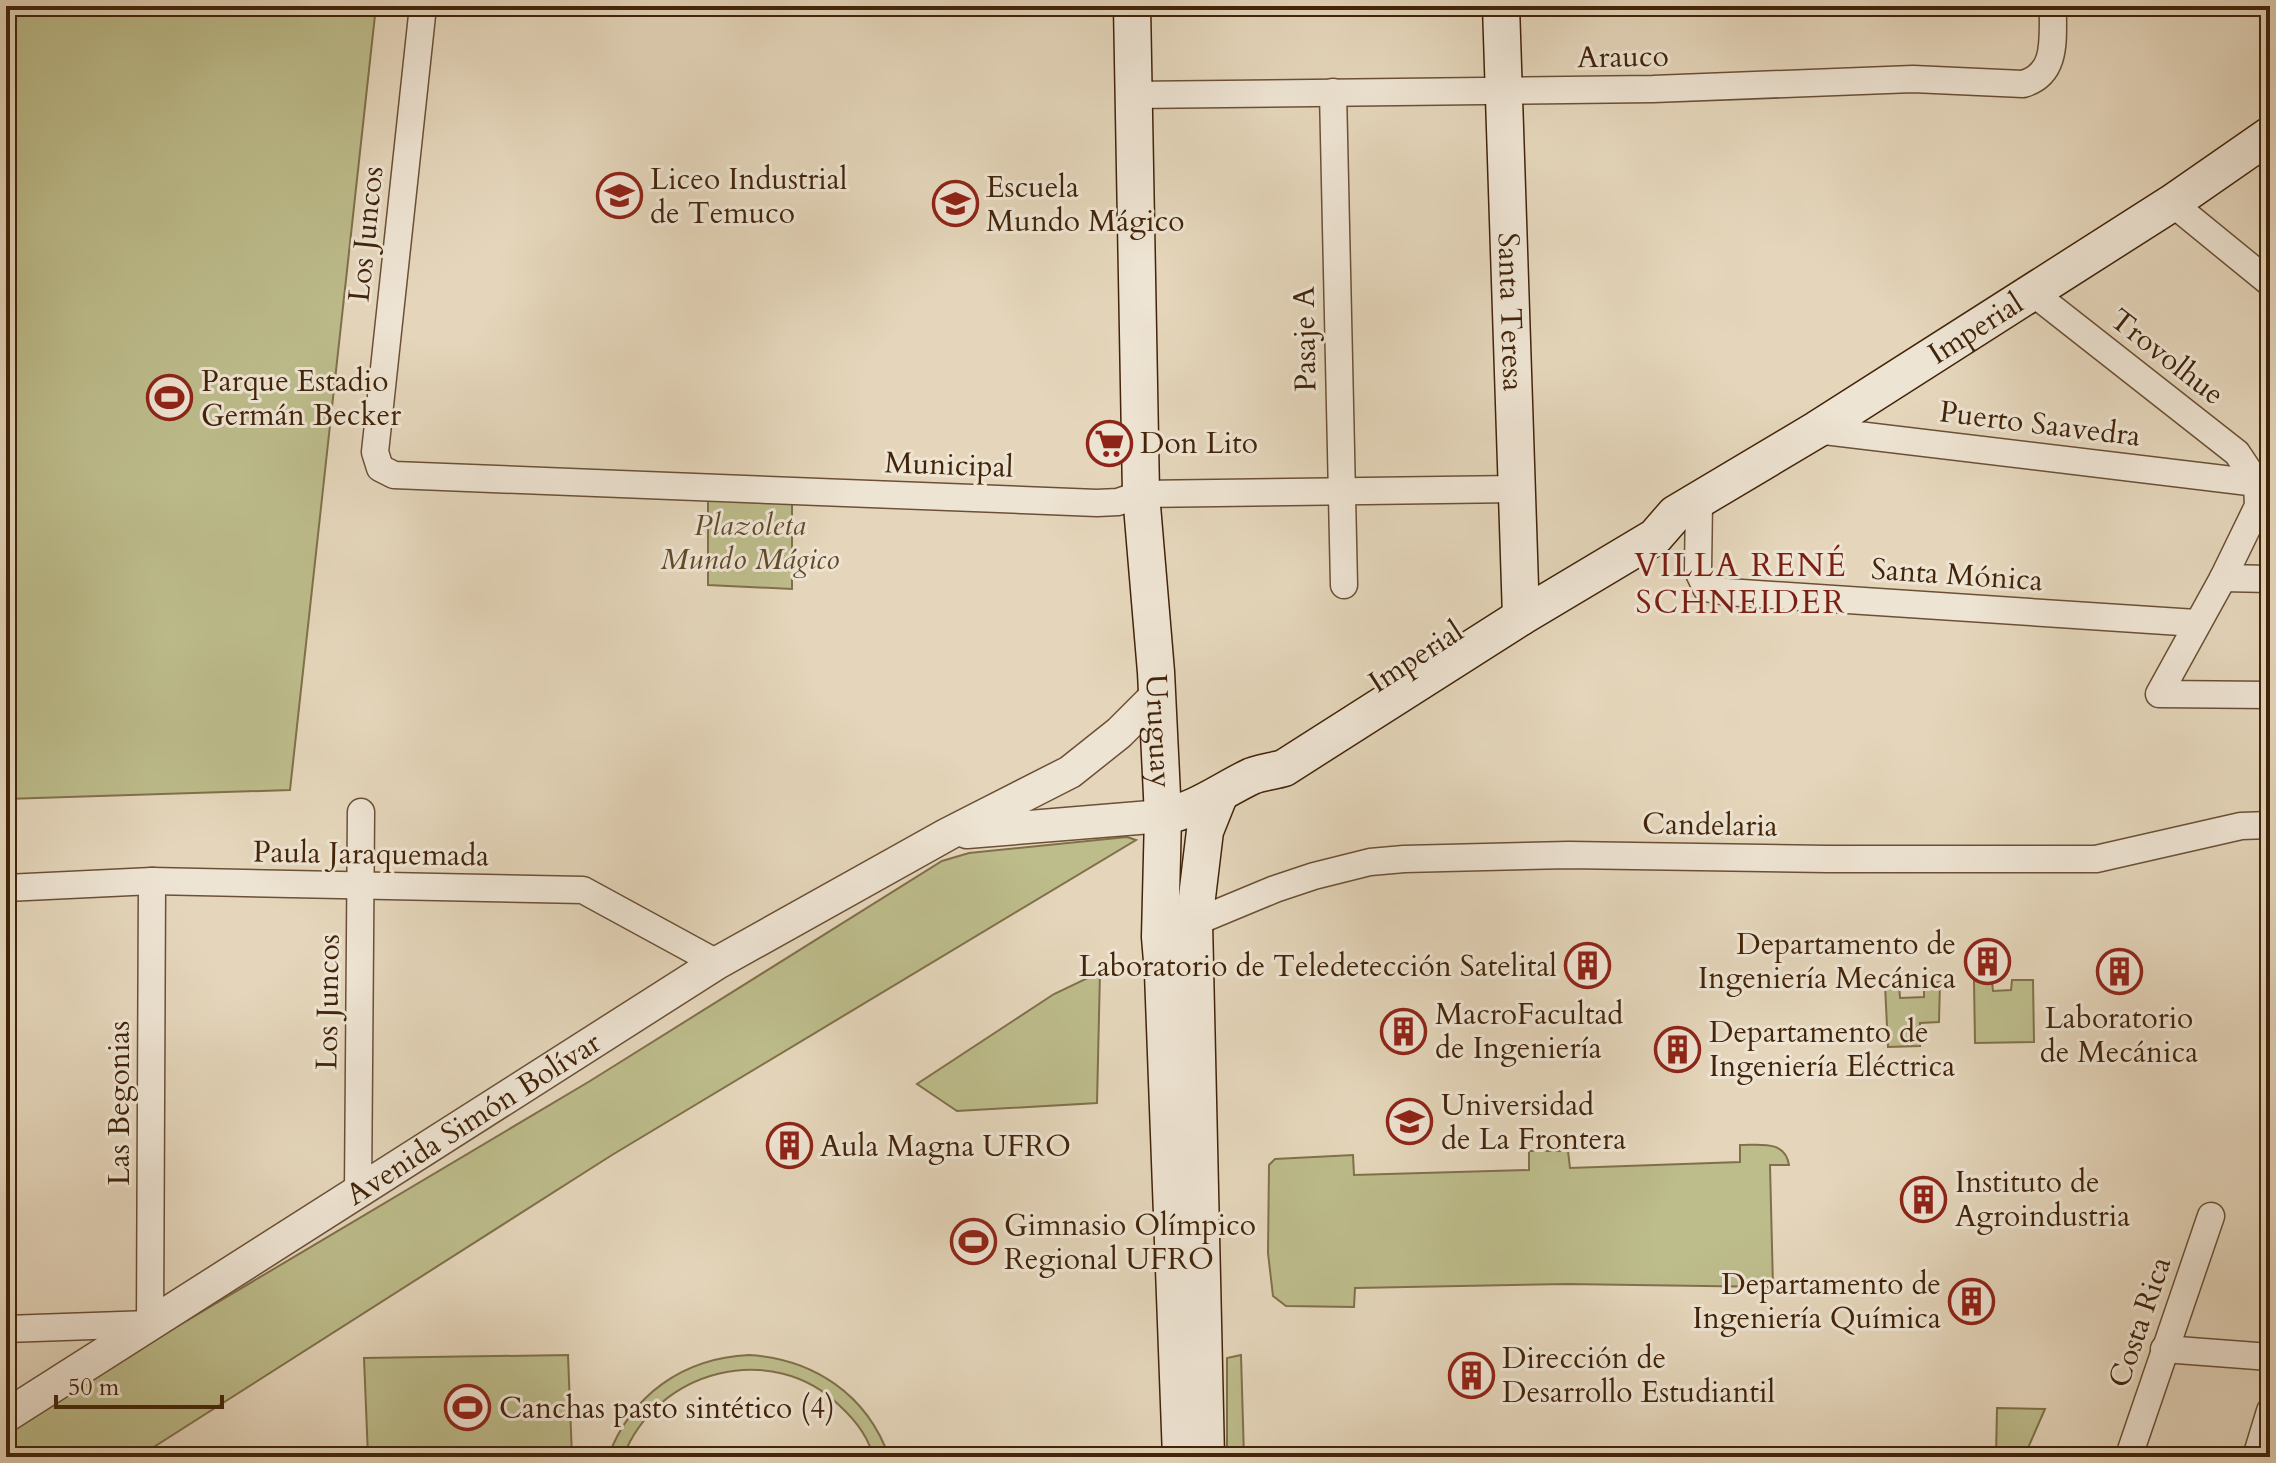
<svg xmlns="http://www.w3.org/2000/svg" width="2276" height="1463" font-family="Cardo,serif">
<rect width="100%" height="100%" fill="#e5d6bb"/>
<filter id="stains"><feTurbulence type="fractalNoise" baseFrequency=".0025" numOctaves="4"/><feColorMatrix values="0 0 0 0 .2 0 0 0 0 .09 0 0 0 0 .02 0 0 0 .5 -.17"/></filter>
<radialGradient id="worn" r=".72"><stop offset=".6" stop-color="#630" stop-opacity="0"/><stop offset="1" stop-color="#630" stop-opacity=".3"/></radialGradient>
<g fill="#bdbc8b" stroke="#80704a" stroke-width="2">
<polygon points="6,6 376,6 290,790 6,799"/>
<polygon points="708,496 792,499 792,589 708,585"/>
<polygon points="1127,837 1136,840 612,1155 138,1457 6,1457 6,1435 166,1333 590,1081 942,861 969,853"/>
<polygon points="1100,972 1097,1103 957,1111 917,1084 1054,994"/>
<polygon points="2012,980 2033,980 2034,1042 1975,1043 1974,981 1992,981 1993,991 2011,990"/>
<polygon points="1940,982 1939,1022 1920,1023 1920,1046 1888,1047 1885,985 1899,984 1900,998 1924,997 1924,983"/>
<path d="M1740,1145C1760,1145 1785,1140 1789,1165H1770L1773,1287L1567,1284L1355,1288L1354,1307L1286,1306L1273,1296L1268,1253L1269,1165L1275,1159L1353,1155L1354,1175L1529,1170V1151H1568L1570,1168L1740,1162Z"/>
<polygon points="568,1355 572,1457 368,1457 364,1358"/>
<path d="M749,1355C813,1359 867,1394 889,1457H873C869,1437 855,1420 840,1406C772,1339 656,1370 623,1457H608C631,1395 683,1358 749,1355Z"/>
<polygon points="1241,1355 1244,1457 1227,1457 1227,1358"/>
<polygon points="1997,1408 2045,1409 2024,1457 1996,1457"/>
</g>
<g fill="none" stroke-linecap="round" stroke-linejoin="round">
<defs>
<g id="minor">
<polyline points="423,6 375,452 380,468 394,475 1097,503 1118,502 1141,494 1517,489"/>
<polyline points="1333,92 1344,585"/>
<path d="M1132,95L1653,89L1913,79L2023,84C2059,74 2052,36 2053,6"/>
<polyline points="2172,203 2270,283"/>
<polyline points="2032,292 2237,453 2257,483 2258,506 2223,578 2159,694 2270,695"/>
<polyline points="1816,430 2257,483"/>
<polyline points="1699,501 1698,571 1706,588 1727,592 2196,623"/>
<polyline points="2223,578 2270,579"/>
<polyline points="6,888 152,881 583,890 717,963"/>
<polyline points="1181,928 1275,889 1314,876 1370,862 1404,859 1569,855 1828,859 2096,859 2241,826 2270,825"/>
<polyline points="358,1192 361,812"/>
<polyline points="6,1329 150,1324 152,881"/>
<polyline points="2164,1349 2270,1357"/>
<polyline points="2131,1450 2211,1216"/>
<polyline points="2256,1457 2270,1411"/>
</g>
<g id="tertiary">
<polyline points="967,832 1163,816"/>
<path id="s1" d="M6,1416L717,963L948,834L1070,772L1119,733L1157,695"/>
</g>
<g id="secondary">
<path id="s2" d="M1132,6L1141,494L1156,672L1163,816L1160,937L1163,973L1181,1457"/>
<path id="s3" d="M1501,6L1521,617"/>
<path id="s4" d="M1163,816C1196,811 1222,790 1252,776C1262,772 1274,771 1284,768L1521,617L1655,537L1675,514L1816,430L2172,203L2270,135"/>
<polyline points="1206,1457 1194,922 1205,831 1219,796"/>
</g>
</defs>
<use href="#minor" stroke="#6b5036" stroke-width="29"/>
<use href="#tertiary" stroke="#6b5036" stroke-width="35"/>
<use href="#secondary" stroke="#422409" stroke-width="39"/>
<use href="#minor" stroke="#eee4d3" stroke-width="26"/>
<use href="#tertiary" stroke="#eee4d3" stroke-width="32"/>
<use href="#secondary" stroke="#eee4d3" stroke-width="36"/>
</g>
<defs>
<symbol id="school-ring" viewBox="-11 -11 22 22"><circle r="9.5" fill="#eee4d3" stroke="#8f2418" stroke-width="1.5"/><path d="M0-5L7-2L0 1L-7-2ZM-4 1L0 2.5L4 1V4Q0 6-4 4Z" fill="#8f2418"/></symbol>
<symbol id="stadium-ring" viewBox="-11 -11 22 22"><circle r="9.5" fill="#eee4d3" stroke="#8f2418" stroke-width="1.5"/><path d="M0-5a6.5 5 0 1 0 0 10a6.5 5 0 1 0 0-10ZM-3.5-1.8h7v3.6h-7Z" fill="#8f2418"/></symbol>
<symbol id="supermarket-ring" viewBox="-11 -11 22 22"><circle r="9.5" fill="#eee4d3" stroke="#8f2418" stroke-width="1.5"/><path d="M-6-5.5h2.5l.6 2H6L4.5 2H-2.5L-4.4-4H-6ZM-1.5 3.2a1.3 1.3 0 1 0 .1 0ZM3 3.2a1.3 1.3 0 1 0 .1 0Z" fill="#8f2418"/></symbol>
<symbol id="building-ring" viewBox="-11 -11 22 22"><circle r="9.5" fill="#eee4d3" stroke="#8f2418" stroke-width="1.5"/><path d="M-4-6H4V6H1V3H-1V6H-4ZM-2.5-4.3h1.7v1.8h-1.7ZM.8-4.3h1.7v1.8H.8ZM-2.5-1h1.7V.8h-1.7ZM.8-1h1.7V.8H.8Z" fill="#8f2418"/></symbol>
<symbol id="university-ring" viewBox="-11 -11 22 22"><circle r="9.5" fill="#eee4d3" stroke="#8f2418" stroke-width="1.5"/><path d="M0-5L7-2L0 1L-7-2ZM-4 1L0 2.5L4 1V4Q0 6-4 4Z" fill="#8f2418"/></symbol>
</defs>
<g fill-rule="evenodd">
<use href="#school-ring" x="594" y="170" width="51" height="51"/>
<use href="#school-ring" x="930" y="178" width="51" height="51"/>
<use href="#stadium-ring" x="144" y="372" width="51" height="51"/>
<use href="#supermarket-ring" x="1084" y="418" width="51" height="51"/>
<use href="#building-ring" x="1962" y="936" width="51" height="51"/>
<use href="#building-ring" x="1562" y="940" width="51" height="51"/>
<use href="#building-ring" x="2094" y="946" width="51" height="51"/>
<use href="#building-ring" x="1378" y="1006" width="51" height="51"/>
<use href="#building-ring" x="1652" y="1024" width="51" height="51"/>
<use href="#university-ring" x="1384" y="1096" width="51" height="51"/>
<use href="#building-ring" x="764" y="1120" width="51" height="51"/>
<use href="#building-ring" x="1898" y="1174" width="51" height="51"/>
<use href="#stadium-ring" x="948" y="1216" width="51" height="51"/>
<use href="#building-ring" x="1946" y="1276" width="51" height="51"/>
<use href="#building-ring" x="1446" y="1350" width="51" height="51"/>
<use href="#stadium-ring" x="442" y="1382" width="51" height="51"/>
</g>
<g text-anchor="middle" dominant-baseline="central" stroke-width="6" stroke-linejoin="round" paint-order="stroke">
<g font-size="30" fill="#422409" stroke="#eee4d3">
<text transform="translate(1623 57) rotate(-1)">Arauco</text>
<text transform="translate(366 234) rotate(-84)">Los Juncos</text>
<text stroke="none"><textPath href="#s3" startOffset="306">Santa Teresa</textPath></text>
<text stroke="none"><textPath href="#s4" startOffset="952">Imperial</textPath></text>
<text transform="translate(1305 339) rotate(-91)">Pasaje A</text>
<text transform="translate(2167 357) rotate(38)">Trovolhue</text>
<text transform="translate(2040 424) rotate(7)">Puerto Saavedra</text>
<text transform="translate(949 465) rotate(2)">Municipal</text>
<text transform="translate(1957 575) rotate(4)">Santa Mónica</text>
<text transform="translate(1416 657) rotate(-33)">Imperial</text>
<text stroke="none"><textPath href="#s2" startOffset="726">Uruguay</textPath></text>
<text transform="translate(1710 825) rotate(1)">Candelaria</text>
<text transform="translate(371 854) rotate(1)">Paula Jaraquemada</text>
<text transform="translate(328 1002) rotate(-89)">Los Juncos</text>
<text transform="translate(119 1103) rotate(-90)">Las Begonias</text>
<text stroke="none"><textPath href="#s1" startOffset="554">Avenida Simón Bolívar</textPath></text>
<text transform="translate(2140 1322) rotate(-71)">Costa Rica</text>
</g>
<g font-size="30" fill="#422409" stroke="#eee4d3" text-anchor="start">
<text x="650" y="179">Liceo Industrial<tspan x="650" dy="34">de Temuco</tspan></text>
<text x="986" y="187">Escuela<tspan x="986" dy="34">Mundo Mágico</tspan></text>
<text x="201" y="381">Parque Estadio<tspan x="201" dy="34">Germán Becker</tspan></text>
<text x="1140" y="443">Don Lito</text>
<text x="1956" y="944" text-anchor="end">Departamento de<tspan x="1956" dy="34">Ingeniería Mecánica</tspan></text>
<text x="1557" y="966" text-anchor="end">Laboratorio de Teledetección Satelital</text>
<text x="1435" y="1014">MacroFacultad<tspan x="1435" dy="34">de Ingeniería</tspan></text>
<text x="2119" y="1018" text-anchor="middle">Laboratorio<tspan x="2119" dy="34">de Mecánica</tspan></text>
<text x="1709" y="1032">Departamento de<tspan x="1709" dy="34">Ingeniería Eléctrica</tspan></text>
<text x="1441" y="1105">Universidad<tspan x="1441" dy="34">de La Frontera</tspan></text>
<text x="820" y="1146">Aula Magna UFRO</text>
<text x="1955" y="1182">Instituto de<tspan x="1955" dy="34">Agroindustria</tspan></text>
<text x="1004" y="1225">Gimnasio Olímpico<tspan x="1004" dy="34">Regional UFRO</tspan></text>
<text x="1941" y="1284" text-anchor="end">Departamento de<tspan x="1941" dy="34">Ingeniería Química</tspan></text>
<text x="1502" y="1358">Dirección de<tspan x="1502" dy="34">Desarrollo Estudiantil</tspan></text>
<text x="499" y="1408">Canchas pasto sintético (4)</text>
</g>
<g font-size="30" font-style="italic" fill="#614a2a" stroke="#eee4d3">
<text x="750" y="525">Plazoleta<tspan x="750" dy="34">Mundo Mágico</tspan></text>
</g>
<g font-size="32" letter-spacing="2" fill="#7a1f14" stroke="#eee4d3">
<text x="1741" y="566">VILLA RENÉ<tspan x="1741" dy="37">SCHNEIDER</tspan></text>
</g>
</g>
<rect width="2276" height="1463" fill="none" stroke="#e5d6bb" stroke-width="32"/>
<rect x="8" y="8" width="2260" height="1447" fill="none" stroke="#422409" stroke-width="4"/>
<rect x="16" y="16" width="2244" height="1431" fill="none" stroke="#422409" stroke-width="2"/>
<path d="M56 1395v12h166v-12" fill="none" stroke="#422409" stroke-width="4"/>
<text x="68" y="1395" font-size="24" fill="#422409" stroke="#eee4d3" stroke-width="6" paint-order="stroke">50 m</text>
<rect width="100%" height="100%" filter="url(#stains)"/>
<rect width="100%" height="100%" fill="url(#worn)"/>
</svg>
